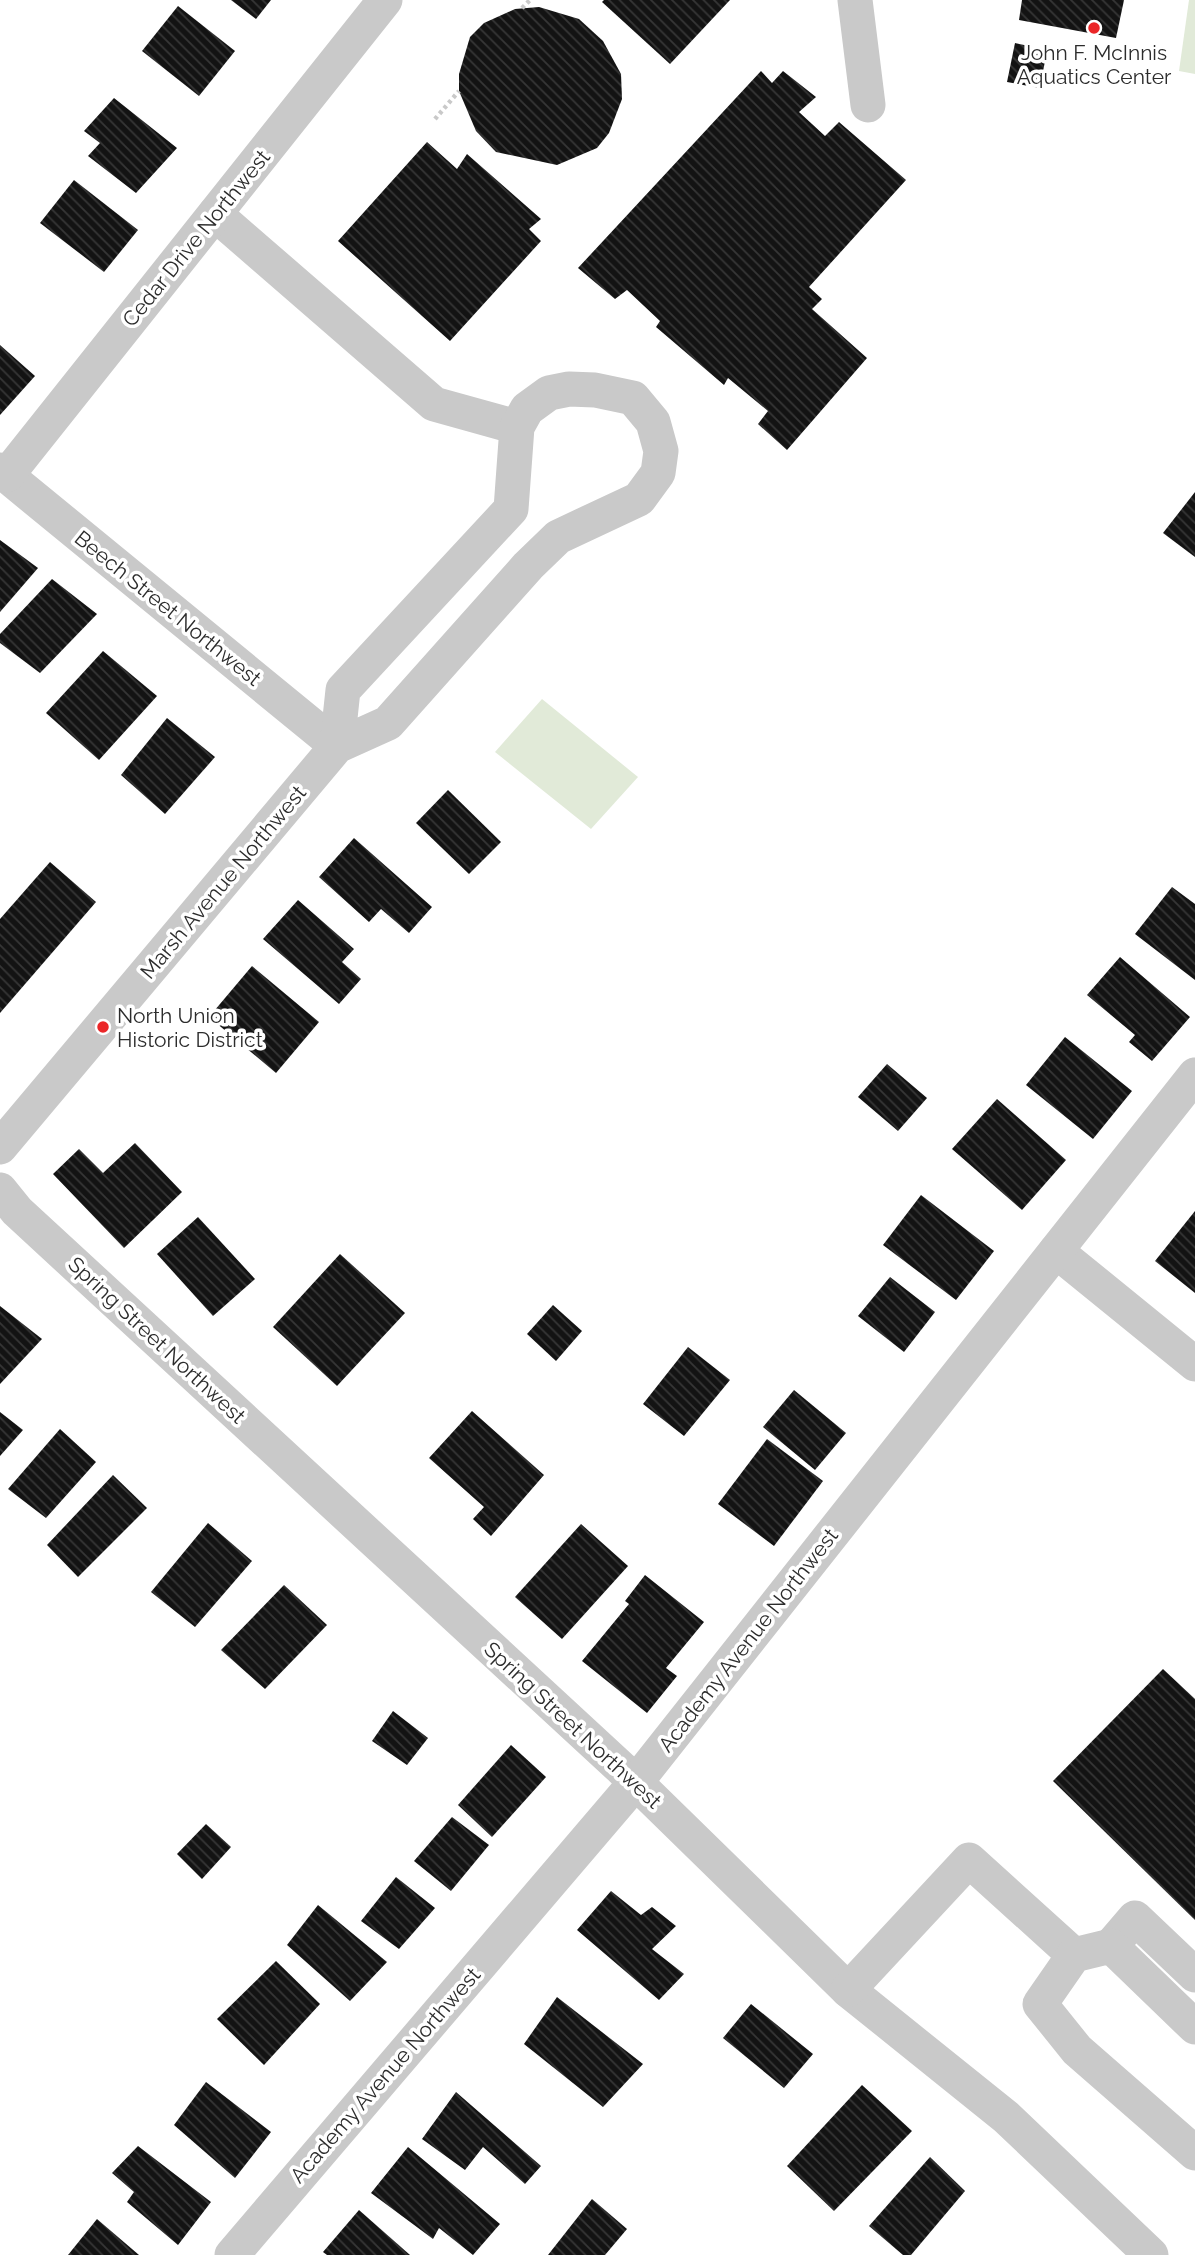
<svg xmlns="http://www.w3.org/2000/svg" width="1195" height="2255" font-family="Raleway,sans-serif">
<defs>
<pattern id="building-back-hatch" width="6" height="6" patternUnits="userSpaceOnUse" patternTransform="scale(1.75)"><rect width="6" height="6" fill="#131313"/><path d="M-1 5l2 2M0 0l6 6M5-1l2 2" fill="none" stroke="#363636"/></pattern>
</defs>
<rect width="100%" height="100%" fill="#fff"/>
<g fill="#e1ead8">
<polygon points="1189,0 1195,0 1195,74 1179,71"/>
<polygon points="542,699 638,777 591,829 495,752"/>
</g>
<g fill="url(#building-back-hatch)">
<polygon points="231,0 271,0 256,19"/>
<polygon points="604,0 730,0 670,64 602,2"/>
<polygon points="1022,0 1124,0 1116,38 1019,20"/>
<polygon points="178,6 235,51 199,96 142,51"/>
<polygon points="539,7 579,19 603,41 621,74 622,99 609,133 597,148 557,165 496,152 476,131 459,91 459,74 470,37 484,23 515,9"/>
<polygon points="1015,43 1047,50 1040,88 1007,82"/>
<polygon points="761,71 772,83 783,71 816,97 799,112 825,136 839,122 906,180 809,287 822,299 812,309 867,358 787,450 758,424 768,411 728,378 724,385 656,327 660,321 627,290 615,299 578,268"/>
<polygon points="114,98 177,148 136,193 88,156 100,143 84,131"/>
<polygon points="427,142 457,169 467,154 541,219 529,229 541,241 450,341 338,241"/>
<polygon points="74,180 138,230 104,272 40,223"/>
<polygon points="0,345 35,376 0,415"/>
<polygon points="1195,492 1195,557 1163,533"/>
<polygon points="0,540 38,568 0,612"/>
<polygon points="52,579 97,614 40,673 0,643 0,634"/>
<polygon points="103,651 157,696 99,760 46,713"/>
<polygon points="167,718 215,757 165,814 121,775"/>
<polygon points="448,790 501,842 469,874 416,823"/>
<polygon points="354,838 432,907 409,933 381,909 369,922 319,877"/>
<polygon points="50,862 96,902 0,1013 0,919"/>
<polygon points="1172,887 1195,904 1195,980 1135,934"/>
<polygon points="298,900 354,949 342,962 361,979 339,1004 263,939"/>
<polygon points="1120,957 1190,1017 1152,1061 1129,1042 1135,1035 1087,995"/>
<polygon points="252,966 319,1022 276,1073 209,1017"/>
<polygon points="1065,1037 1132,1091 1093,1139 1026,1085"/>
<polygon points="887,1064 927,1098 898,1131 858,1097"/>
<polygon points="997,1099 1066,1160 1022,1210 952,1149"/>
<polygon points="135,1143 182,1192 124,1248 53,1174 79,1149 103,1173"/>
<polygon points="921,1195 994,1251 956,1300 883,1245"/>
<polygon points="1195,1211 1195,1293 1155,1261"/>
<polygon points="198,1217 255,1279 213,1316 157,1254"/>
<polygon points="340,1254 405,1313 337,1386 273,1327"/>
<polygon points="890,1277 935,1312 904,1352 858,1316"/>
<polygon points="553,1305 582,1331 556,1361 527,1334"/>
<polygon points="0,1306 42,1339 0,1384"/>
<polygon points="688,1347 730,1380 684,1436 643,1404"/>
<polygon points="794,1390 846,1433 815,1470 763,1427"/>
<polygon points="472,1411 544,1475 491,1536 473,1519 484,1507 429,1458"/>
<polygon points="0,1412 23,1430 0,1456"/>
<polygon points="60,1429 96,1462 46,1518 8,1489"/>
<polygon points="767,1439 823,1481 774,1546 718,1504"/>
<polygon points="113,1475 147,1508 78,1577 47,1545"/>
<polygon points="208,1523 252,1561 195,1627 151,1592"/>
<polygon points="581,1524 628,1566 562,1639 515,1597"/>
<polygon points="645,1575 704,1622 666,1668 677,1676 647,1713 582,1661 629,1604 625,1601"/>
<polygon points="284,1585 327,1625 265,1689 221,1650"/>
<polygon points="1163,1669 1195,1699 1195,1920 1053,1781"/>
<polygon points="393,1711 428,1738 407,1765 372,1741"/>
<polygon points="511,1745 546,1777 492,1837 458,1805"/>
<polygon points="452,1817 489,1845 451,1891 414,1861"/>
<polygon points="206,1824 231,1847 202,1879 177,1854"/>
<polygon points="396,1877 435,1908 399,1949 361,1921"/>
<polygon points="611,1891 641,1915 652,1907 676,1926 652,1949 684,1974 659,2000 577,1930"/>
<polygon points="318,1905 387,1962 350,2001 287,1945"/>
<polygon points="276,1961 320,2004 264,2065 217,2019"/>
<polygon points="557,1997 643,2064 603,2107 524,2044"/>
<polygon points="751,2004 813,2054 784,2088 723,2038"/>
<polygon points="206,2082 271,2132 235,2178 174,2125"/>
<polygon points="862,2085 912,2131 834,2211 787,2166"/>
<polygon points="456,2092 541,2166 525,2184 483,2147 465,2170 422,2139"/>
<polygon points="138,2146 211,2202 178,2245 127,2202 134,2192 112,2173"/>
<polygon points="408,2147 500,2224 473,2255 439,2228 433,2239 371,2193"/>
<polygon points="930,2157 965,2191 911,2255 903,2255 869,2226"/>
<polygon points="592,2199 627,2229 605,2255 548,2255"/>
<polygon points="359,2210 410,2255 327,2255 323,2252"/>
<polygon points="97,2219 139,2255 68,2255"/>
</g>
<g fill="none" stroke-linecap="round" stroke-linejoin="round">
<g stroke="#c9c9c9" stroke-width="4.5" stroke-dasharray="3.5 3.5" stroke-linecap="butt">
<polyline points="522,8 530,0"/>
<polyline points="435,119 459,91"/>
</g>
<g stroke="#c9c9c9" stroke-width="35">
<polyline points="855,0 868,105"/>
<polyline points="215,214 434,404 517,427"/>
<polyline points="0,470 337,746"/>
<polyline points="7,475 385,0"/>
<polyline points="0,1147 337,746 388,723 528,566 558,537 639,499 658,473 661,451 653,422 633,398 595,390 569,389 549,393 527,409 517,427 511,509 343,690 337,746"/>
<polyline points="0,1190 17,1211 621,1768 848,1990 1006,2117 1151,2255"/>
<polyline points="1056,1251 1195,1364"/>
<polyline points="1111,1946 1135,1918 1195,1975"/>
<polyline points="848,1990 969,1860 1074,1955"/>
<polyline points="1195,2027 1111,1946 1074,1955 1040,2004 1077,2050 1195,2153"/>
<polyline points="232,2255 636,1782 1195,1075"/>
</g>
</g>
<g fill="#eb2628" stroke="#fff" stroke-width="2.5">
<circle cx="1094" cy="28" r="7"/>
<circle cx="103" cy="1027" r="7"/>
</g>
<g text-anchor="middle" dominant-baseline="central" stroke-width="7" stroke-linejoin="round" paint-order="stroke">
<g font-size="21" fill="#2c2c2c" stroke="#fff">
<text x="1094" y="52">John F. McInnis<tspan x="1094" dy="24">Aquatics Center</tspan></text>
<text x="117" y="1015" text-anchor="start">North Union<tspan x="117" dy="24">Historic District</tspan></text>
</g>
<g font-size="21" fill="#2c2c2c" stroke="#fff">
<text transform="translate(196 238) rotate(-51)">Cedar Drive Northwest</text>
<text transform="translate(168 608) rotate(39)">Beech Street Northwest</text>
<text transform="translate(223 882) rotate(-50)">Marsh Avenue Northwest</text>
<text transform="translate(157 1340) rotate(43)">Spring Street Northwest</text>
<text transform="translate(748 1640) rotate(-52)">Academy Avenue Northwest</text>
<text transform="translate(573 1725) rotate(43)">Spring Street Northwest</text>
<text transform="translate(385 2075) rotate(-49)">Academy Avenue Northwest</text>
</g>
</g>
</svg>
